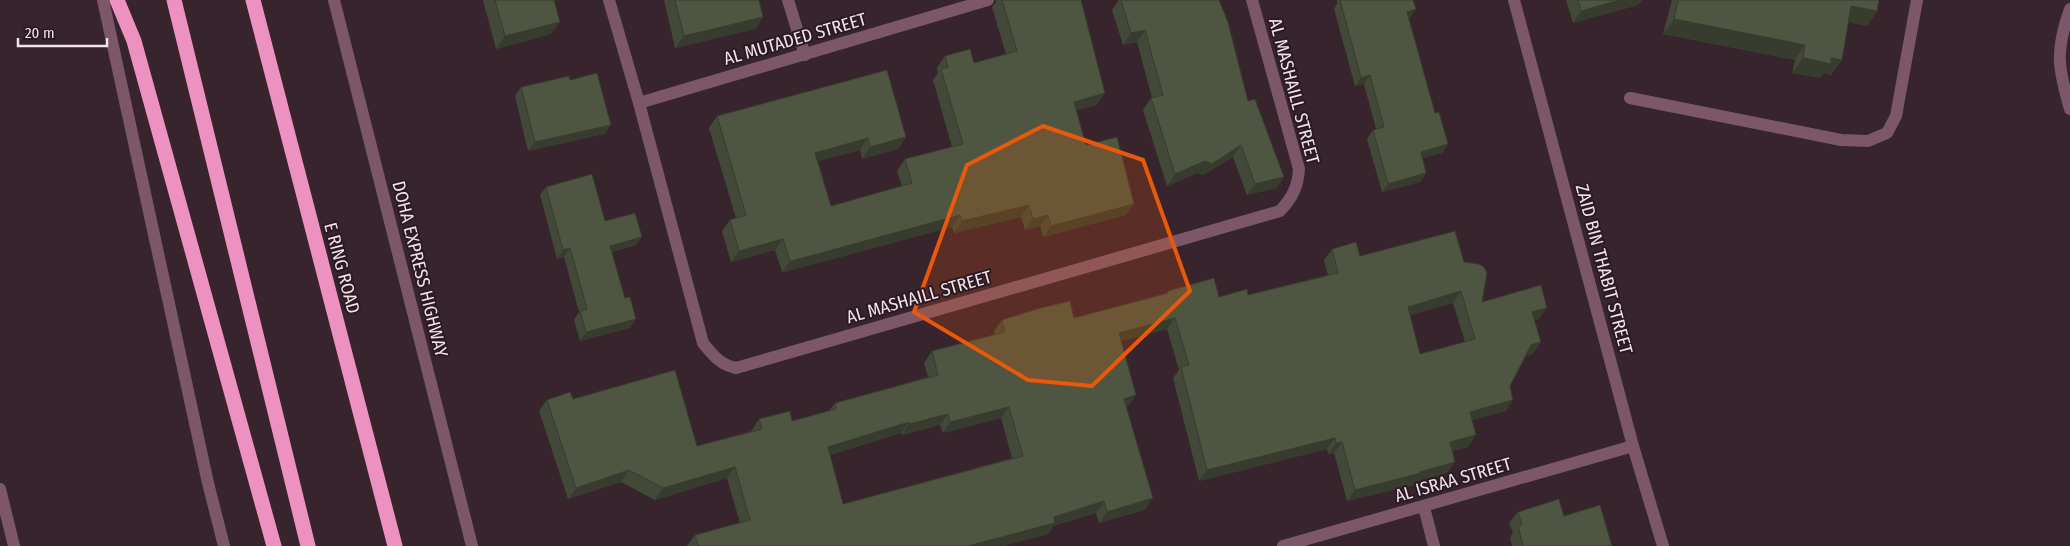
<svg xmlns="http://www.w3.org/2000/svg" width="2070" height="546" font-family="'Fira Sans Condensed',sans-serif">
<rect width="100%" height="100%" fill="#37242d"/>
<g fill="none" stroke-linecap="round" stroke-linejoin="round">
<g stroke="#7c5769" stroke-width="12">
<polyline points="103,0 208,483 224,546"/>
<polyline points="334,0 472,546"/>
<path d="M609,0L639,103L703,343C713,355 720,365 736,368L1280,211C1292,198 1298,187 1299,169L1252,0"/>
<polyline points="788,0 805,55"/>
<polyline points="1514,0 1633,446 1663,546"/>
<path d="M2070,9C2055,51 2058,68 2070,109"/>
<polyline points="1630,98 1841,140 1868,141 1887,133 1896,116 1917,0"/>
<polyline points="639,103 988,0"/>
<polyline points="0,489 14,546"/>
<polyline points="1424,507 1434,546"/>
<polyline points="1283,546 1633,446"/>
</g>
<g stroke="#ed91c0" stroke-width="15">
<polyline points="117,0 134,41 274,546"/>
<polyline points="174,0 308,546"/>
<polyline points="253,0 395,546"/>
</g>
</g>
<g fill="#434938" fill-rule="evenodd">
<polygon points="483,0 554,0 551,34 496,49"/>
<polygon points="664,0 759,0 763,17 755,29 675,48"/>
<polygon points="996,0 1081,0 1097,105 1076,110 1086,145 1126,215 1043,237 1040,226 1025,230 1021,217 954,233 952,227 784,272 782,272 775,250 731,262 722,231 730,220 736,218 709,128 717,116 906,137 898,149 862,159 860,150 818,161 831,206 902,186 897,171 905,159 952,147 933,80 938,73 937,68 945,56 974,63 1006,54 992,7 996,2"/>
<polygon points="1119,0 1219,0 1248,101 1284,177 1276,188 1247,195 1233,157 1203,175 1197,173 1167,186 1143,110 1151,98 1152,98 1137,42 1123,45 1112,10"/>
<polygon points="1337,0 1413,0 1410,18 1409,18 1435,113 1448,144 1442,153 1422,158 1426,173 1420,182 1382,192 1367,139 1373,130 1376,129 1364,84 1355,86 1334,9 1337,4"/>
<polygon points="1566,0 1642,0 1638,5 1573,23"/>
<polygon points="1672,0 1879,0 1877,11 1867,26 1848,22 1842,60 1831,75 1824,73 1820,78 1792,73 1795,60 1663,34"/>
<polygon points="570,80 611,125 604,134 528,151 515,96 521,87"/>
<polygon points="546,187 605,221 636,245 612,252 630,328 580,341 574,320 579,312 564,257 557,259 540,195"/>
<path d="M1332,249L1360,256L1464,262L1482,302L1539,319L1534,320L1533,354L1526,356L1510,386L1506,411L1472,420L1468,447L1452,451L1455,462L1447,473L1415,482L1413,485L1347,501L1334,453L1328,454L1327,449L1199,481L1173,378L1179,370L1167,329L1121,341L1136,395L1128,406L1126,407L1145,510L1099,523L1096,513L1053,526L1048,534L1003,546H687L695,535L740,523L727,478L655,500L621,482L568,499L539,411L547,400L573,399L697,446L752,431V430L759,419L792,421L829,411L835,403L928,377L924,363L932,351L995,335L994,331L1002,320L1074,318L1166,294L1168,291L1219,297L1248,295L1328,275L1324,260ZM1453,303L1465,342L1420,354L1410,315ZM1001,418L1012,458L843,504L830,455L901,433L902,435L940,425L943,433Z"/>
<polygon points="1518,512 1564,516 1612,546 1512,546 1510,538 1513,533 1509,523"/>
</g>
<g fill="#373c2e">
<polygon points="1620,0 1642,0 1638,5 1573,23 1581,11"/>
<polygon points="1851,6 1877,11 1867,26 1841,21"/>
<polygon points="1416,9 1410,18 1401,20 1407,12"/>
<polygon points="763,17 755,29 675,48 684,36"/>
<polygon points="1674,19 1805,45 1795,60 1663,34"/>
<polygon points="560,22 551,34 496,49 505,36"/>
<polygon points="1145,30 1137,42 1123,45 1131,33"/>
<polygon points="1803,58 1831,58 1842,60 1831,75 1824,73 1820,78 1792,73"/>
<polygon points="1370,75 1364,84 1355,86 1361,78"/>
<polygon points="1105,93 1097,105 1066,113 1074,102"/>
<polygon points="611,125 604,134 528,151 535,142"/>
<polygon points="906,137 898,149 862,159 870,147"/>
<polygon points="868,138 860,150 807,164 815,153"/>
<polygon points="1448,144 1442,153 1414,161 1421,152"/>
<polygon points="1241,145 1233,157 1203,175 1197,173 1167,186 1175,174"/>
<polygon points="1426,173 1420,182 1382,192 1388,184"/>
<polygon points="1284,177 1276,188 1247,195 1255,184"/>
<polygon points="1134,204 1126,215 1043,237 1051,226"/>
<polygon points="1029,205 1021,217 954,233 962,221"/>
<polygon points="960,215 952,227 784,272 782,272 790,261"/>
<polygon points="1048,215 1040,226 1025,230 1033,219"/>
<polygon points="642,237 636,245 604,254 610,246"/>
<polygon points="783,239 775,250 731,262 739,251"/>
<polygon points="570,248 564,257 557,259 563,250"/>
<polygon points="1461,291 1453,303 1400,318 1408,307"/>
<polygon points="1547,308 1539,319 1524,323 1532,312"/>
<polygon points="1175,318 1167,329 1111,344 1119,333"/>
<polygon points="636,319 630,328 580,341 586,332"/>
<polygon points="1541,342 1533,354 1523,356 1531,345"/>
<polygon points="1136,395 1128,406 1116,410 1124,399"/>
<polygon points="1513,400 1506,411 1462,423 1470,412"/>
<polygon points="1009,407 1001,418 943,433 950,422"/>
<polygon points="948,414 940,425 902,435 909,424"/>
<polygon points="909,422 901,433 820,458 828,447"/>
<polygon points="1476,435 1468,447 1442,453 1450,442"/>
<polygon points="1335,438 1327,449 1199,481 1207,470"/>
<polygon points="1342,442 1334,453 1328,454 1336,443"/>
<polygon points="1455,462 1447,473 1415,482 1413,485 1347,501 1355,490"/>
<polygon points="735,467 727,478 655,500 663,488"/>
<polygon points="629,470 621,482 568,499 576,488"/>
<polygon points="1153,498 1145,510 1099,523 1107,512"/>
<polygon points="1104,501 1096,513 1053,526 1048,534 1003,546 968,546 1054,517"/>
</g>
<g fill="#4e5541" stroke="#373c2e" fill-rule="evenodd">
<polygon points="495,0 554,0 560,22 505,36"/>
<polygon points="675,0 759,0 763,17 684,36"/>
<polygon points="1002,0 1081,0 1105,93 1074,102 1086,145 1117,137 1134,204 1051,226 1048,215 1033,219 1029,205 962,221 960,215 792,261 790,261 783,239 739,251 730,220 746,215 717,116 887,70 906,137 870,147 868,138 815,153 831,206 912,183 905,159 963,144 941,69 948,67 945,56 970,49 974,63 1017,51"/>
<polygon points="1121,0 1219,0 1228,22 1248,101 1255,99 1284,177 1255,184 1241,145 1212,164 1205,161 1175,174 1151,98 1163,95 1145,30 1131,33"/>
<polygon points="1340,0 1413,0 1416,9 1407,12 1435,113 1439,112 1448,144 1421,152 1426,173 1388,184 1373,130 1384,127 1370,75 1361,78"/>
<polygon points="1578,0 1620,0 1581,11"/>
<polygon points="1678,0 1879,0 1877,11 1851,6 1842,60 1831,58 1831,64 1803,58 1805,45 1674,19"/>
<polygon points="597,73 611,125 535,142 521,87 569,76 570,80"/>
<polygon points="592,174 605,221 635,213 642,237 610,246 625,298 630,297 636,319 586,332 580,311 587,309 570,248 563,250 546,187"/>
<path d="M1455,231L1464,262L1479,264L1484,267L1487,273L1482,302L1541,285L1547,308L1532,312L1541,342L1531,345L1510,386L1513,400L1470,412L1476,435L1450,442L1455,462L1420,472L1421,473L1355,490L1342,442L1336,443L1335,438L1207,470L1181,367L1189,365L1175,318L1119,333L1136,395L1124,399L1153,498L1107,512L1104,501L1054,517L1055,523L968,546H698L695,535L750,520L735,467L663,488L629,470L576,488L547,400L570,392L573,399L675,370L697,446L762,429L759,419L790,411L792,421L836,409L835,403L938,375L932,351L1005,332L1002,320L1037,309L1070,301L1074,318L1168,293V291L1214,278L1219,297L1247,289L1248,295L1338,273L1332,249L1356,242L1360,256ZM1461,291L1475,339L1420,354L1408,307ZM1009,407L1023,456L843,504L828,447L909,422V424L948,414L950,422Z"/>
<polygon points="1559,499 1564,516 1600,505 1612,546 1523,546 1518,526 1522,525 1518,512"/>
</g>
<path fill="#e8590c" fill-opacity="0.2" stroke="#e8590c" stroke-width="4" stroke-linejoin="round" d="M1043,126L1143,160L1190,291L1092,386L1028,380L914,312L967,165Z"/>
<g text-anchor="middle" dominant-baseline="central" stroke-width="4" stroke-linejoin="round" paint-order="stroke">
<g font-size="18" fill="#f1e4ea" stroke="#2c1a23">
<text transform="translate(795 39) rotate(-16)">AL MUTADED STREET</text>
<text transform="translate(1294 91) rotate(75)">AL MASHAILL STREET</text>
<text transform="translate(342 268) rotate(75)">E RING ROAD</text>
<text transform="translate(420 269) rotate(76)">DOHA EXPRESS HIGHWAY</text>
<text transform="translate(1604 269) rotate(75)">ZAID BIN THABIT STREET</text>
<text transform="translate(919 297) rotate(-16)">AL MASHAILL STREET</text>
<text transform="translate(1453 480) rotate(-16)">AL ISRAA STREET</text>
</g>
</g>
<path d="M18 38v8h89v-8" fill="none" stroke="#f1e4ea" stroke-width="2.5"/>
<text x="25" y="38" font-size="15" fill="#f1e4ea" stroke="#2c1a23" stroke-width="4" paint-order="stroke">20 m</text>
</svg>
